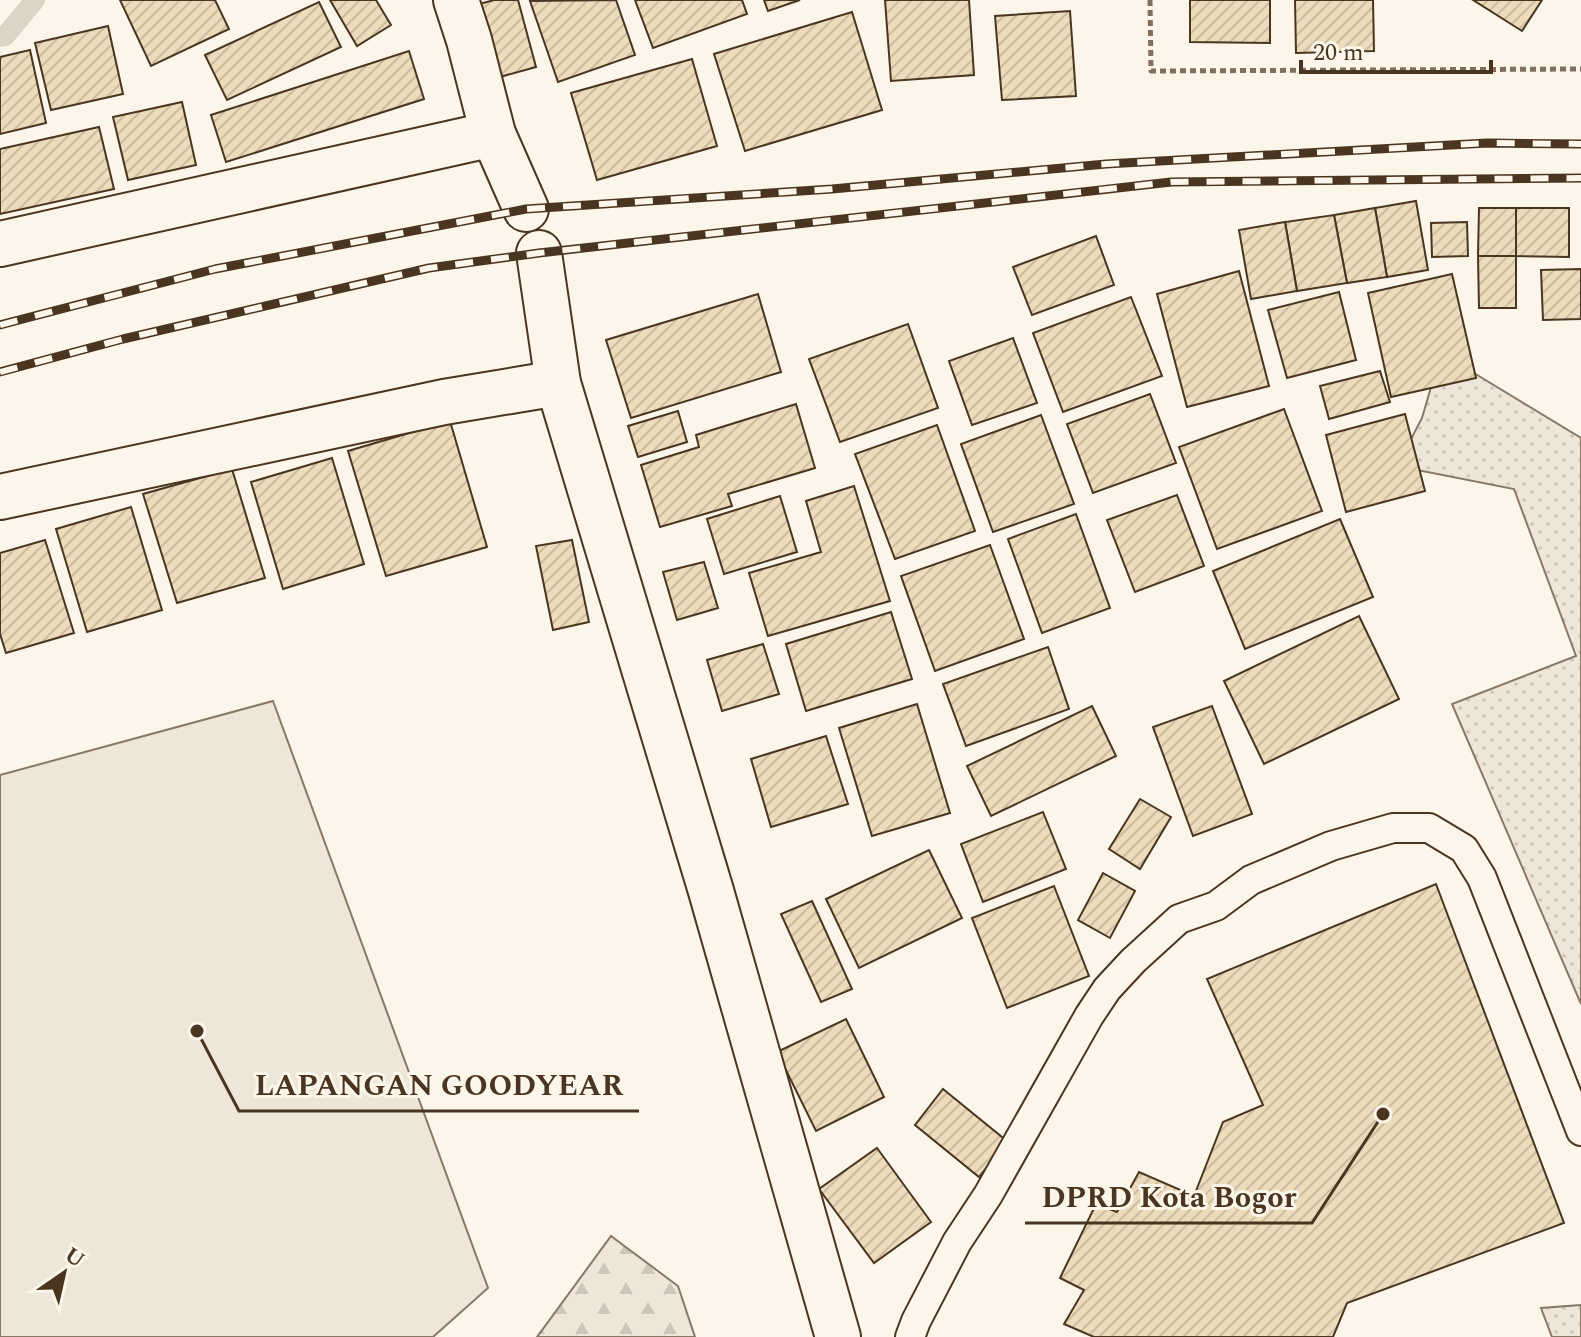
<svg xmlns="http://www.w3.org/2000/svg" width="1581" height="1337" font-family="Spectral,serif">
<defs>
<pattern id="grass-dots" width="8" height="8" patternUnits="userSpaceOnUse" patternTransform="scale(2)"><rect width="8" height="8" fill="#ede6d9"/><path d="M2 2h.1M6 6h.1" fill="none" stroke="#cdc6ba" stroke-width="1.8" stroke-linecap="round"/></pattern>
<pattern id="forest-firs" width="22" height="20" patternUnits="userSpaceOnUse" patternTransform="scale(2)"><rect width="22" height="20" fill="#ede6d9"/><path d="M5 1l3.5 6h-7zM16 11l3.5 6h-7z" fill="#cdc6ba"/></pattern>
<pattern id="building-hatch" width="6" height="6" patternUnits="userSpaceOnUse" patternTransform="scale(2)"><rect width="6" height="6" fill="#ecdcbc"/><path d="M-1 1l2-2M0 6l6-6M5 7l2-2" fill="none" stroke="#ccbda1"/></pattern>
</defs>
<rect width="100%" height="100%" fill="#fbf6e9"/>
<g fill="url(#grass-dots)" stroke="#887966" stroke-width="2">
<polygon points="1441,353 1581,438 1581,1004 1452,704 1576,656 1514,489 1397,466 1422,418"/>
<polygon points="1581,1305 1581,1337 1552,1337 1541,1308"/>
</g>
<polygon fill="url(#forest-firs)" stroke="#887966" stroke-width="2" points="611,1236 678,1286 695,1337 537,1337"/>
<polygon fill="#ede6d9" stroke="#887966" stroke-width="2" points="273,701 488,1288 433,1337 0,1337 0,775"/>
<g fill="none" stroke-linecap="round" stroke-linejoin="round">
<polyline stroke="#dcd4c6" stroke-width="20" points="0,37 5,36 35,0"/>
</g>
<g fill="url(#building-hatch)" stroke="#4a3520" stroke-width="2">
<polygon points="120,0 215,0 229,29 151,66"/>
<polygon points="330,0 376,0 391,25 357,46"/>
<polygon points="494,0 518,0 536,67 485,81 465,8"/>
<polygon points="616,0 635,55 558,82 530,1"/>
<polygon points="635,0 742,0 747,14 653,48"/>
<polygon points="764,0 800,0 768,11"/>
<polygon points="885,0 969,0 974,75 891,81"/>
<polygon points="1190,0 1270,0 1270,43 1190,42"/>
<polygon points="1295,0 1373,0 1374,51 1296,53"/>
<polygon points="1473,0 1542,0 1522,31"/>
<polygon points="319,2 341,47 227,100 205,55"/>
<polygon points="1070,11 1076,96 1002,100 995,16"/>
<polygon points="852,12 882,110 745,151 714,54"/>
<polygon points="108,26 123,94 51,110 35,43"/>
<polygon points="30,50 46,123 0,134 0,57"/>
<polygon points="409,51 424,99 226,162 211,115"/>
<polygon points="692,59 717,146 597,180 571,93"/>
<polygon points="182,102 196,165 128,180 113,117"/>
<polygon points="99,127 114,189 0,214 0,149"/>
<polygon points="1416,201 1428,270 1387,277 1375,208"/>
<polygon points="1375,208 1387,277 1347,283 1334,215"/>
<polygon points="1479,208 1516,208 1516,256 1478,256"/>
<polygon points="1516,208 1569,208 1569,257 1516,256"/>
<polygon points="1334,215 1347,283 1297,291 1285,222"/>
<polygon points="1285,222 1297,291 1251,299 1239,230"/>
<polygon points="1467,222 1468,256 1432,257 1431,223"/>
<polygon points="1096,236 1114,285 1032,315 1013,267"/>
<polygon points="1478,256 1516,256 1516,308 1479,308"/>
<polygon points="1581,269 1581,319 1543,320 1541,270"/>
<polygon points="1239,271 1269,386 1187,407 1157,294"/>
<polygon points="1452,274 1476,378 1391,397 1368,293"/>
<polygon points="1339,292 1356,360 1287,378 1268,310"/>
<polygon points="758,294 781,372 631,418 606,340"/>
<polygon points="1131,297 1162,376 1063,412 1033,333"/>
<polygon points="908,324 938,408 840,442 809,359"/>
<polygon points="1013,338 1037,403 972,425 949,361"/>
<polygon points="1380,371 1390,402 1329,419 1320,386"/>
<polygon points="1150,394 1176,463 1093,493 1067,424"/>
<polygon points="796,404 815,468 728,494 732,506 660,527 641,465 699,447 696,435"/>
<polygon points="1284,409 1322,511 1217,549 1179,447"/>
<polygon points="678,411 687,442 638,457 628,426"/>
<polygon points="1405,414 1425,491 1346,512 1326,435"/>
<polygon points="1041,415 1074,504 993,532 961,444"/>
<polygon points="450,421 487,547 386,576 348,451"/>
<polygon points="937,425 975,531 895,559 855,454"/>
<polygon points="332,458 364,564 283,589 251,482"/>
<polygon points="232,469 265,578 177,603 143,494"/>
<polygon points="854,486 890,601 768,636 749,573 821,552 806,501"/>
<polygon points="1177,495 1204,566 1135,592 1107,520"/>
<polygon points="780,496 797,552 724,574 707,519"/>
<polygon points="131,507 162,610 87,632 56,529"/>
<polygon points="1076,514 1110,608 1042,633 1008,539"/>
<polygon points="1340,519 1373,597 1245,649 1213,571"/>
<polygon points="45,540 74,633 6,653 0,634 0,553"/>
<polygon points="572,540 589,622 553,630 536,546"/>
<polygon points="990,545 1024,639 935,671 901,576"/>
<polygon points="704,562 718,608 677,620 663,572"/>
<polygon points="891,612 912,679 806,711 786,644"/>
<polygon points="1359,616 1399,699 1264,764 1224,681"/>
<polygon points="763,644 779,694 722,711 707,660"/>
<polygon points="1048,647 1069,709 966,746 943,684"/>
<polygon points="917,704 950,813 872,836 839,728"/>
<polygon points="1092,706 1116,756 991,816 967,766"/>
<polygon points="1212,706 1252,814 1193,836 1153,727"/>
<polygon points="826,736 848,804 771,827 751,759"/>
<polygon points="1140,799 1171,817 1140,869 1109,849"/>
<polygon points="1043,812 1066,869 983,902 961,844"/>
<polygon points="929,850 962,918 859,968 826,899"/>
<polygon points="1103,873 1135,891 1110,938 1078,920"/>
<polygon points="1436,884 1564,1223 1347,1303 1333,1337 1094,1337 1064,1324 1084,1290 1060,1278 1096,1204 1117,1212 1139,1172 1194,1196 1223,1122 1263,1105 1207,979"/>
<polygon points="1054,886 1089,976 1007,1008 972,918"/>
<polygon points="812,901 852,989 821,1002 781,914"/>
<polygon points="846,1019 884,1097 816,1131 777,1052"/>
<polygon points="943,1089 1008,1142 979,1177 915,1125"/>
<polygon points="877,1148 931,1222 874,1263 819,1189"/>
</g>
<g fill="none" stroke-linecap="round" stroke-linejoin="round">
<defs>
<polyline id="lane" points="910,1337 916,1321 957,1242 988,1195 1089,1016 1107,989 1133,961 1179,919 1216,906 1251,880 1331,846 1393,828 1429,828 1464,849 1482,878 1581,1131"/>
<g id="street">
<polyline points="456,0 469,40 493,134 526,209"/>
<polyline points="0,244 493,134"/>
<polyline points="539,253 558,383 711,891 838,1337"/>
<polyline points="0,497 444,402 558,383"/>
</g>
</defs>
<use href="#lane" stroke="#4a3520" stroke-width="32"/>
<use href="#street" stroke="#4a3520" stroke-width="48"/>
<polyline stroke="#7f6f5c" stroke-width="5" stroke-dasharray="6 4" stroke-linecap="butt" points="1150,0 1151,71 1581,69"/>
<use href="#lane" stroke="#fbf6e9" stroke-width="28"/>
<use href="#street" stroke="#fbf6e9" stroke-width="44"/>
<defs>
<g id="rail">
<polyline points="0,325 215,269 526,209 832,189 1106,164 1487,143 1581,144"/>
<polyline points="0,372 123,339 429,268 539,253 1171,182 1581,178"/>
</g>
</defs>
<use href="#rail" stroke="#4a3520" stroke-width="9"/>
<use href="#rail" stroke="#fbf6e9" stroke-width="6" stroke-dasharray="18" stroke-linecap="butt"/>
</g>
<path fill="none" stroke="#4a3520" stroke-width="3" d="M197 1031L239 1111H639M1383 1114L1312 1223H1025"/>
<g fill="#4a3520" stroke="#fbf6e9" stroke-width="3">
<circle cx="197" cy="1031" r="8"/>
<circle cx="1383" cy="1114" r="8"/>
</g>
<g font-size="30" text-anchor="middle" font-weight="bold" fill="#4a3520" stroke="#fbf6e9" stroke-width="6" stroke-linejoin="round" paint-order="stroke">
<text x="439" y="1095">LAPANGAN GOODYEAR</text>
<text x="1169" y="1207">DPRD Kota Bogor</text>
</g>
<g transform="translate(64 1273) rotate(34)" stroke="#fbf6e9" stroke-width="6" paint-order="stroke">
<path d="M0-6L14 30L0 20L-14 30Z" fill="#4a3520"/>
<text y="-12" font-size="22" font-weight="bold" text-anchor="middle" fill="#4a3520">U</text>
</g>
<path d="M1301 60v12h190v-12" fill="none" stroke="#4a3520" stroke-width="4"/>
<text x="1313" y="60" font-size="24" fill="#4a3520" stroke="#fbf6e9" stroke-width="6" paint-order="stroke">20 m</text>
</svg>
